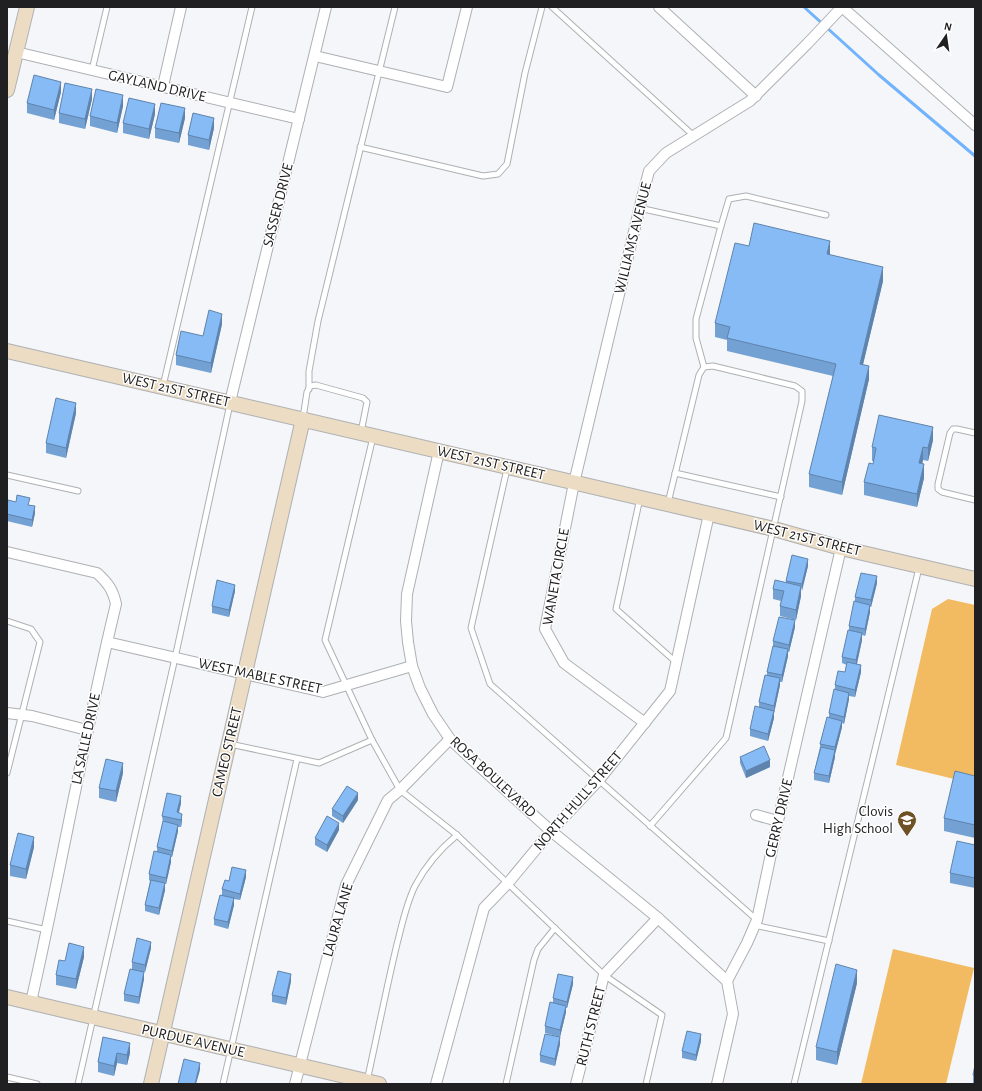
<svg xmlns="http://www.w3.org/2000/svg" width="982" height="1091" font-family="'Alegreya Sans',sans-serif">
<rect width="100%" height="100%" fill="#f4f6f9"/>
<g fill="#f2bb62">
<polygon points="948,599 975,605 975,784 896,765 932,609"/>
<polygon points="893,949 974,968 946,1084 861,1084"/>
</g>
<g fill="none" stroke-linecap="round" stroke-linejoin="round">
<polyline stroke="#71b3fc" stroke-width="3" points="804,7 879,75 975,156"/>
<defs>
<g id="lane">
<polyline points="552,7 694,136"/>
<polyline points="92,70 107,7"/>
<polyline points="360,147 483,176 498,174 507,164 525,73 542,7"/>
<polyline points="639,208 721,226 696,319 696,338 704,367"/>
<polyline points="721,226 729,199 746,196 826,215"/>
<polyline points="163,386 252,7"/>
<polyline points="309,389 309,371 318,321 395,7"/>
<polyline points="303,418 307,392 310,386 316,385 363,398 367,402 361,432"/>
<polyline points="975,433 957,429 953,429 950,433 938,484 938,489 942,492 975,500"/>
<polyline points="373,437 325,640 372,740 400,790 457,835 604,975 662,1015 646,1084"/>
<polyline points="507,469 471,628 490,684 757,920"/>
<polyline points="675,473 781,497"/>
<polyline points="7,475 78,491"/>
<polyline points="640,498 616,609 677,663"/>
<polyline points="7,621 31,629 40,642 7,773"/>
<polyline points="230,744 319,763 372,740"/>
<polyline points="650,826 726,738 802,401 802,391 795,386 713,366 704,367 699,375 668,503"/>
<polyline points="7,921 47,930"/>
<polyline points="754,925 829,941"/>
<polyline points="7,1077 37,1084"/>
<path d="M367,1081C377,1036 386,990 397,944C402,925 406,904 415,886C425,867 440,849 457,835"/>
<polyline points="78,1084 175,658 230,404"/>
<polyline points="223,1084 297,759"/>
<polyline points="506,1084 534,960 538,949 555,928"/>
<polyline points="794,1084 919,568"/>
</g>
<g id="street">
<polyline points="659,7 756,96"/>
<polyline points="842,7 975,125"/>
<polyline points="16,52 299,119"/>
<polyline points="315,56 447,87 467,7"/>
<polyline points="163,86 181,7"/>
<polyline points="230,402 326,7"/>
<polyline points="439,451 407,594 406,621 408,642 412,666 420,688 433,714 450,739 469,757 551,831 658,918 727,981"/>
<path d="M7,552L97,573C108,583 113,590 116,604C84,736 61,870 31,1002"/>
<polyline points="107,642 323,692 412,666"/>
<polyline points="7,713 32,716 87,730"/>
<polyline points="645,723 564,663 545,629 574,483 642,198 649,171 666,153 750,101 807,44 842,7"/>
<polyline points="756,815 778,821"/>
<polyline points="295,1084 346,885 388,800 400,790 450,739"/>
<polyline points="436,1084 484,908 508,883 551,831 599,780 670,691 709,514"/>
<polyline points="576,1084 604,975 658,918"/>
<polyline points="717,1084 733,1014 727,981 747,943 757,920 778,821 841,548"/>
</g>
<g id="secondary">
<polyline points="7,90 27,7"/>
<polyline points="7,351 667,504 774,529 841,548 975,579"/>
<polyline points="7,997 379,1084"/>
<polyline points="151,1084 303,419"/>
</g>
</defs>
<use href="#lane" stroke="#aeb0b3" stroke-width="7"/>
<use href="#street" stroke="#aeb0b3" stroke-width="12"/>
<use href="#secondary" stroke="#aeb0b3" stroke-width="16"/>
<use href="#lane" stroke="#fff" stroke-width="5"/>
<use href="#street" stroke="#fff" stroke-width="10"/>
<use href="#secondary" stroke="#ebdcc3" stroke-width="14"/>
</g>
<g fill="#74a1d3">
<polygon points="61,92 54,120 27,113 27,103"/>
<polygon points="92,99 85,129 59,123 59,113"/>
<polygon points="123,106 117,133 90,126 90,116"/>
<polygon points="155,114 149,139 123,133 123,123"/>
<polygon points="185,118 179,143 155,138 155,128"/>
<polygon points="214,128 209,150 188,145 188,135"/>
<polygon points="749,246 830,255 883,281 863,364 869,379 842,495 809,487 809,474 833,376 727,351 727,340 715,337 715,323"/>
<polygon points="222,324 211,373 176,365 176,355 203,336"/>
<polygon points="76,413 66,458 46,453 46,443"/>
<polygon points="933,440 928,461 923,460 922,464 924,478 917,507 864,495 864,482 873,464 874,461 872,461 872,447"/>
<polygon points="30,505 35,513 32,527 7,521 7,506"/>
<polygon points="808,566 801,591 801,596 796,620 780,616 780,606 781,601 773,599 773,589 786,583 786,581"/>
<polygon points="877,583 871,607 870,607 870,612 865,636 862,635 862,640 857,664 861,672 855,697 849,696 849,699 844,724 842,723 842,727 835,754 835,757 829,783 814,780 814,773 820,747 820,744 829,718 829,713 835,689 835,685 845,672 847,665 842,663 842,657 849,630 849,626 855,602 855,597"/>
<polygon points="235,591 229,617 212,613 212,606"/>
<polygon points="795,627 789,652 788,652 788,656 782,682 780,682 780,685 774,713 774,718 768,741 750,736 750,729 759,707 759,702 767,675 767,672 773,646 773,641"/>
<polygon points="740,757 770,767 746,778 740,763"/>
<polygon points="123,773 116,802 99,798 99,788"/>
<polygon points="975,776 975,838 944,831 944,818"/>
<polygon points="358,800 343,823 332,816 332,809"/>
<polygon points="181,803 179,813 182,820 181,827 178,827 178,831 172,857 171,857 171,862 166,884 165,884 165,890 159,915 145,911 145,905 150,881 149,880 149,874 157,852 157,847 163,823 162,816"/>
<polygon points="339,830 327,852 315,845 315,838"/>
<polygon points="975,845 975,888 950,883 950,873"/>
<polygon points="34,847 26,879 10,876 10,865"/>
<polygon points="246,877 240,900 234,899 234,905 228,929 214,925 214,919 222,896 222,889 229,881"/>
<polygon points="151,948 145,972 144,972 144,979 139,1004 124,1001 124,994 132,969 132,962"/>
<polygon points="84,957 76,989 56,985 56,975 65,961"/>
<polygon points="291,981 286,1005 272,1002 272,995"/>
<polygon points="857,983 837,1065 816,1060 816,1047"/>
<polygon points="573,984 567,1008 566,1008 566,1012 560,1037 545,1033 545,1026 553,1003 553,998"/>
<polygon points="103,1037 130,1053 127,1065 117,1063 114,1076 98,1072 98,1062"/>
<polygon points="701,1041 696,1061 682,1058 682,1051"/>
<polygon points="560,1044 555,1066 540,1062 540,1055"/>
<rect x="973" y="1075" width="2" height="9"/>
</g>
<g fill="#5e83ac">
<polygon points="61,82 61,92 54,120 54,110"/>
<polygon points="92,89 92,99 85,129 85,119"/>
<polygon points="123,95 123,106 117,133 117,123"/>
<polygon points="155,104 155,114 149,139 149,129"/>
<polygon points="185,108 185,118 179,143 179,133"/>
<polygon points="214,118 214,128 209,150 209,140"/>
<polygon points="830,241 830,255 827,254"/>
<polygon points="883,267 883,281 860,377 860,364"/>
<polygon points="222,314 222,324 211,373 211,363"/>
<polygon points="869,366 869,379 842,495 842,482"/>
<polygon points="76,403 76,413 66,458 66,448"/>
<polygon points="933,427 933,440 928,461 928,448"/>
<polygon points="923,447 923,460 919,477 919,463"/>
<polygon points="924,464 924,478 917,507 917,494"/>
<polygon points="35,506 35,513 32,527 32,520"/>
<polygon points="808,559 808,566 802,591 802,584"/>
<polygon points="877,576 877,583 871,607 871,600"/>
<polygon points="235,585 235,591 229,617 229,610"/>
<polygon points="801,586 801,596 796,620 796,610"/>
<polygon points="870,605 870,612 865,636 865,629"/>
<polygon points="795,620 795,627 789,652 789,645"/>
<polygon points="862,633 862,640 856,667 856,660"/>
<polygon points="788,649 788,656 782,682 782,675"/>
<polygon points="861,665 861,672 855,697 855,690"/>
<polygon points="780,678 780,685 774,713 774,706"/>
<polygon points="849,693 849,699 844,724 844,717"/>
<polygon points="774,711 774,718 768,741 768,734"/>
<polygon points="842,721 842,727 835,754 835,747"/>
<polygon points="835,750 835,757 829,783 829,776"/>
<polygon points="770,760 770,767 746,778 746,771"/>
<polygon points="123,763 123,773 116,802 116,791"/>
<polygon points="358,793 358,800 343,823 343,816"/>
<polygon points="181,796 181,803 177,819 177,812"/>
<polygon points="182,814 182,820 181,827 181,820"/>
<polygon points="339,823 339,830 327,852 327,845"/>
<polygon points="178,825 178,831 172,857 172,851"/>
<polygon points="34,837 34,847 26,879 26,869"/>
<polygon points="171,855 171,862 166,884 166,878"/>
<polygon points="246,870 246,877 240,900 240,894"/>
<polygon points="165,883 165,890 159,915 159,908"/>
<polygon points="234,898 234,905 228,929 228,922"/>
<polygon points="151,942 151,948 145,972 145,965"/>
<polygon points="84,947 84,957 76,989 76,979"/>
<polygon points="857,970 857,983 837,1065 837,1052"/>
<polygon points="144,972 144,979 139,1004 139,997"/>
<polygon points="291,974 291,981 286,1005 286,998"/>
<polygon points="573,977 573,984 567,1008 567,1002"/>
<polygon points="566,1006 566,1012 560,1037 560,1030"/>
<polygon points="701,1034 701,1041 696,1061 696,1055"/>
<polygon points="560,1037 560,1044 555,1066 555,1059"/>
<polygon points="130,1043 130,1053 127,1065 127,1055"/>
<polygon points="117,1053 117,1063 114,1076 114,1066"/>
<polygon points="200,1063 200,1070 196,1084 195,1084"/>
</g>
<g fill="#87bbf5" stroke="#5e83ac">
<polygon points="34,75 61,82 54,110 27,103"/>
<polygon points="65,83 92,89 85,119 59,113"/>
<polygon points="96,89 123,95 117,123 90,116"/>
<polygon points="129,98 155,104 149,129 123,123"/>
<polygon points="161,103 185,108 179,133 155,128"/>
<polygon points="193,113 214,118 209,140 188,135"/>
<polygon points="754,223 830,241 827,254 883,267 860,364 869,366 842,482 809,474 836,364 727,338 730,327 715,323 735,243 749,246"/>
<polygon points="209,310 222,314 211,363 176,355 181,331 203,336"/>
<polygon points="56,398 76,403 66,448 46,443"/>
<polygon points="879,415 933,427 928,448 923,447 919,463 924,464 917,494 864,482 869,463 873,464 876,448 872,447"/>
<polygon points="17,495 30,498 28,505 35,506 32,520 7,514 7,506 8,500 16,502"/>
<polygon points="792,555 808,559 802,584 786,581"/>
<polygon points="861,573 877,576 871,600 855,597"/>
<polygon points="217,580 235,585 229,610 212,606"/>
<polygon points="775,580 801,586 796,610 780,606 784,591 773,589"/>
<polygon points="854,601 870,605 865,629 849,626"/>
<polygon points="779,617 795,620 789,645 773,641"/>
<polygon points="848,630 862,633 856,660 842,657"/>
<polygon points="773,646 788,649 782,675 767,672"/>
<polygon points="847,662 861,665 855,690 835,685 838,671 845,672"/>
<polygon points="765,675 780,678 774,706 759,702"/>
<polygon points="834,689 849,693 844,717 829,713"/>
<polygon points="755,706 774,711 768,734 750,729"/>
<polygon points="827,717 842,721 835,747 820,744"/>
<polygon points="764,746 770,760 746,771 740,757"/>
<polygon points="821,747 835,750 829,776 814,773"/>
<polygon points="106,759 123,763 116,791 99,788"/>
<polygon points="955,771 975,776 975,825 944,818"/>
<polygon points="347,786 358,793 343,816 332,809"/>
<polygon points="167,793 181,796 177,812 182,814 181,820 162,816"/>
<polygon points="327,816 339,823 327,845 315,838"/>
<polygon points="163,821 178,825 172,851 157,847"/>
<polygon points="18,833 34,837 26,869 10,865"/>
<polygon points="957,841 975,845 975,878 950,873"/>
<polygon points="154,851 171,855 166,878 149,874"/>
<polygon points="232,867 246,870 240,894 222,889 225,880 229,881"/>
<polygon points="151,880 165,883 159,908 145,905"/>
<polygon points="220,895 234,898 228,922 214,919"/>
<polygon points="137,938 151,942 145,965 132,962"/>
<polygon points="69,943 84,947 76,979 56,975 59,960 65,961"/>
<polygon points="836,964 857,970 837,1052 816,1047"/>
<polygon points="130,969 144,972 139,997 124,994"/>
<polygon points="278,971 291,974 286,998 272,995"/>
<polygon points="558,974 573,977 567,1002 553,998"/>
<polygon points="550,1002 566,1006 560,1030 545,1026"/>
<polygon points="687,1031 701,1034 696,1055 682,1051"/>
<polygon points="545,1034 560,1037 555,1059 540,1055"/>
<polygon points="103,1037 130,1043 127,1055 117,1053 114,1066 98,1062"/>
<polygon points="184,1059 200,1063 195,1084 178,1084"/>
<polygon points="975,1065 975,1075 973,1075"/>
</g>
<defs>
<symbol id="school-pin" viewBox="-11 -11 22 30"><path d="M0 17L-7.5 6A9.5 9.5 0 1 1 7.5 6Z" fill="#6e5225" stroke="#fff"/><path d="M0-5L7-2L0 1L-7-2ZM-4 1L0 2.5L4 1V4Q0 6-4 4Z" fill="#fff"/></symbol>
</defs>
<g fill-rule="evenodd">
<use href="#school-pin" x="896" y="809" width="22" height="30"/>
</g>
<g text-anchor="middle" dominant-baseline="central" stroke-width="3" stroke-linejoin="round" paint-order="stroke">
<g font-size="15" fill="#202022" stroke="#fff">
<text transform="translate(157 86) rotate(13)">GAYLAND DRIVE</text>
<text transform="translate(278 205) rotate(-76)">SASSER DRIVE</text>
<text transform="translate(633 238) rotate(-76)">WILLIAMS AVENUE</text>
<text transform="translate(176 390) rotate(13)">WEST 21ST STREET</text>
<text transform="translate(491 463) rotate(13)">WEST 21ST STREET</text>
<text transform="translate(807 538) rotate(14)">WEST 21ST STREET</text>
<text transform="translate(556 577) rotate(-80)">WANETA CIRCLE</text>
<text transform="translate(260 676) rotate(12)">WEST MABLE STREET</text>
<text transform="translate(86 739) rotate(-78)">LA SALLE DRIVE</text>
<text transform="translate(227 752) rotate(-77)">CAMEO STREET</text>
<text transform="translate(493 777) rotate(43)">ROSA BOULEVARD</text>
<text transform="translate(578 801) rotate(-49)">NORTH HULL STREET</text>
<text transform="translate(779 818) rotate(-77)">GERRY DRIVE</text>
<text transform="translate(338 920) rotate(-74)">LAURA LANE</text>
<text transform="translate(591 1026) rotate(-76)">RUTH STREET</text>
<text transform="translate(193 1041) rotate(13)">PURDUE AVENUE</text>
</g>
<g font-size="15" fill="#202022" stroke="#fff" text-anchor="end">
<text x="893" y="811">Clovis<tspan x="893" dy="17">High School</tspan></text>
</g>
</g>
<rect width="982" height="1091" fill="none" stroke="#202022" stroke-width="16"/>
<g transform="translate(946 36) rotate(13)" stroke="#ffffff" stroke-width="3" paint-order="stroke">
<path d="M0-3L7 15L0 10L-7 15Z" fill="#202022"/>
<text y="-6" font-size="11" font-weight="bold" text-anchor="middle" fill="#202022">N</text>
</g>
</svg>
